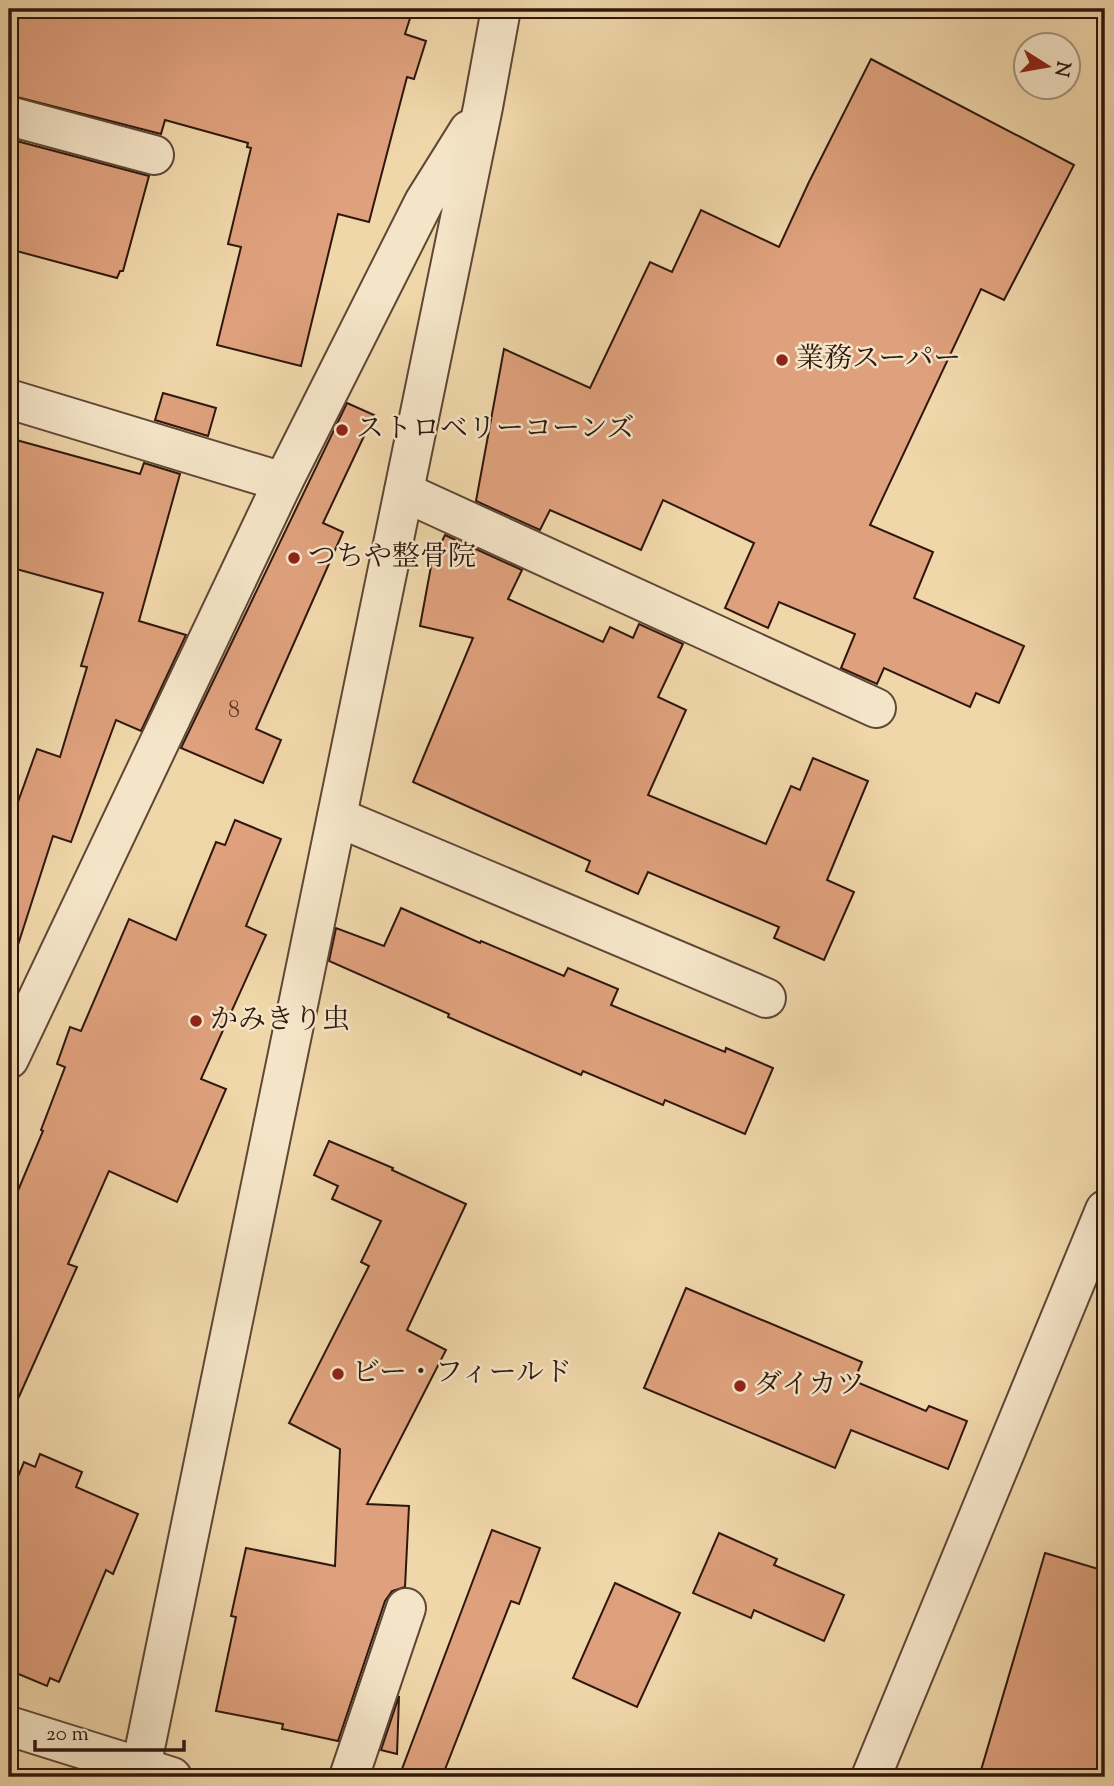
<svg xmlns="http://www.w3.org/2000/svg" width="1114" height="1786" font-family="'Sorts Mill Goudy','Noto Serif JP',serif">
<rect width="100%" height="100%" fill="#f0d7aa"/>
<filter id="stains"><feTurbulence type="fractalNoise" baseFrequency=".00286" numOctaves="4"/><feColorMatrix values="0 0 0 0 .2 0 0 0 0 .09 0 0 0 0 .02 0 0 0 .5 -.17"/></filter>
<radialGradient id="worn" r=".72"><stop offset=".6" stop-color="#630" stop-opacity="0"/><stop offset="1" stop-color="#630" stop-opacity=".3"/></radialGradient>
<g fill="#dfa17d" stroke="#2f170e" stroke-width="2">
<polygon points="9,9 413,9 405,34 426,41 414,79 407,77 369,222 338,214 301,366 217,345 241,247 228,244 251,148 247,147 248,143 165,120 161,134 9,95"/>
<polygon points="871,59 1074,165 1004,300 981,289 870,525 933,552 914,598 1024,646 999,703 976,693 970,707 884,668 877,684 841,668 855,634 779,602 768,628 725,608 754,543 663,500 641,550 550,510 540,530 476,501 504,349 590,388 650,262 672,272 701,210 779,247 809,182"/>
<polygon points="9,139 149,176 123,271 120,271 117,278 9,249"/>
<polygon points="163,393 216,408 208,436 155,420"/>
<polygon points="347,403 374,415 323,523 343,532 256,729 281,740 263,783 181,748"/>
<polygon points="9,438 140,474 144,463 180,474 139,621 186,635 141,731 116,720 71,842 53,836 17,948 9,947 9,827 37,749 60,757 87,667 81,666 103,593 9,567"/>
<polygon points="445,535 522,570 508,599 603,642 610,627 633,638 639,624 683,644 658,697 686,710 648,795 766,844 791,786 800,790 813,758 868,781 827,880 854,892 824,960 774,938 779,927 648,872 638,894 586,871 590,861 413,782 473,638 420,626 432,561"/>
<polygon points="235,820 281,839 246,926 266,935 201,1079 226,1089 177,1202 109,1171 68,1264 77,1267 9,1419 9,1212 43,1131 41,1130 65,1067 57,1064 70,1027 81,1031 129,919 176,940 216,842 225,845"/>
<polygon points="401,908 480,943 481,941 564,976 568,968 618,989 611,1005 725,1052 726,1048 773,1068 745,1134 665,1100 663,1105 583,1071 581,1075 448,1017 449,1014 329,961 336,928 384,946"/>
<polygon points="329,1141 393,1168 392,1170 466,1204 407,1330 446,1350 367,1504 409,1506 405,1587 392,1591 385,1601 338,1741 282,1729 283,1724 216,1711 236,1617 231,1616 246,1548 335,1566 340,1449 289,1423 369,1266 361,1262 381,1221 332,1199 338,1186 314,1175"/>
<polygon points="686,1288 862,1362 854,1381 926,1411 929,1406 967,1421 948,1469 851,1430 835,1468 644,1388"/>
<polygon points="40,1454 82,1472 76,1487 138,1514 113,1574 106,1570 59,1682 50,1678 47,1686 9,1670 9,1498 24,1462 35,1467"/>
<polygon points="492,1530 540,1548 519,1604 511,1601 442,1777 399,1777"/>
<polygon points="719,1533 777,1559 774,1565 844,1595 824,1641 754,1610 751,1618 693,1593"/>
<polygon points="1045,1553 1105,1571 1105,1777 979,1777"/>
<polygon points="615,1583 680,1613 637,1707 573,1678"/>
<polygon points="399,1696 397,1754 381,1750"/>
</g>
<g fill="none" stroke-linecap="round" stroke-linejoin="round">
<defs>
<g id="minor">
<polyline points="9,116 154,155"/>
<polyline points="9,399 283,482"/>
<polyline points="404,492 876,708"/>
<polyline points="337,817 766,998"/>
<polyline points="9,1059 283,482 424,202 469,130"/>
<polyline points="9,1726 172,1777"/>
<polyline points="139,1777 483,107 501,9"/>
<polyline points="349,1777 406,1608"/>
<polyline points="871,1777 1105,1210"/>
</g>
</defs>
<use href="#minor" stroke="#5f4735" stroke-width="42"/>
<use href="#minor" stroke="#f5e5c8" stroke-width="38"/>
</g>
<g fill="#8f2418" stroke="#f5e5c8" stroke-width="2.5">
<circle cx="782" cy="360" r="7"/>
<circle cx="342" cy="430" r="7"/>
<circle cx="294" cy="558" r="7"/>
<circle cx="196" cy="1021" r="7"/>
<circle cx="338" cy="1374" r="7"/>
<circle cx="740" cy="1386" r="7"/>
</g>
<g text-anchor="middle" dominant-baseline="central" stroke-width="5" stroke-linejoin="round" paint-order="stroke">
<g font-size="24" fill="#5b3a2a">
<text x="234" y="711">8</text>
</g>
<g font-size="28" fill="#2f170e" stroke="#f5e5c8" text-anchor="start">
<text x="796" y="360">業務スーパー</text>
<text x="356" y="430">ストロベリーコーンズ</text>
<text x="308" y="558">つちや整骨院</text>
<text x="210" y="1021">かみきり虫</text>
<text x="352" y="1374">ビー・フィールド</text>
<text x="754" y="1386">ダイカツ</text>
</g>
</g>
<rect width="1114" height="1786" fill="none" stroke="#f0d7aa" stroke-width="35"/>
<rect x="10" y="10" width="1093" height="1765" fill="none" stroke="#2f170e" stroke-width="3.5"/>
<rect x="18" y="18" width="1079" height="1751" fill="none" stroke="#2f170e" stroke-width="2"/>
<g transform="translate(1047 66) rotate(101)"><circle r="33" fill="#f5e5c8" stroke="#a6937e" stroke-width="2"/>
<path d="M0-5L12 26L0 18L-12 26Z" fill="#8f2418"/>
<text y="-10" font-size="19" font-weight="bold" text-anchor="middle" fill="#2f170e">N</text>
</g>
<path d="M35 1740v10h149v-10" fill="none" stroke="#2f170e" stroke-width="3.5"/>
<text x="46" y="1740" font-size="21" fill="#2f170e" stroke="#f5e5c8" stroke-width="5" paint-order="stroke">20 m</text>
<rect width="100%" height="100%" filter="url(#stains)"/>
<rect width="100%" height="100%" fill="url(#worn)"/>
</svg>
